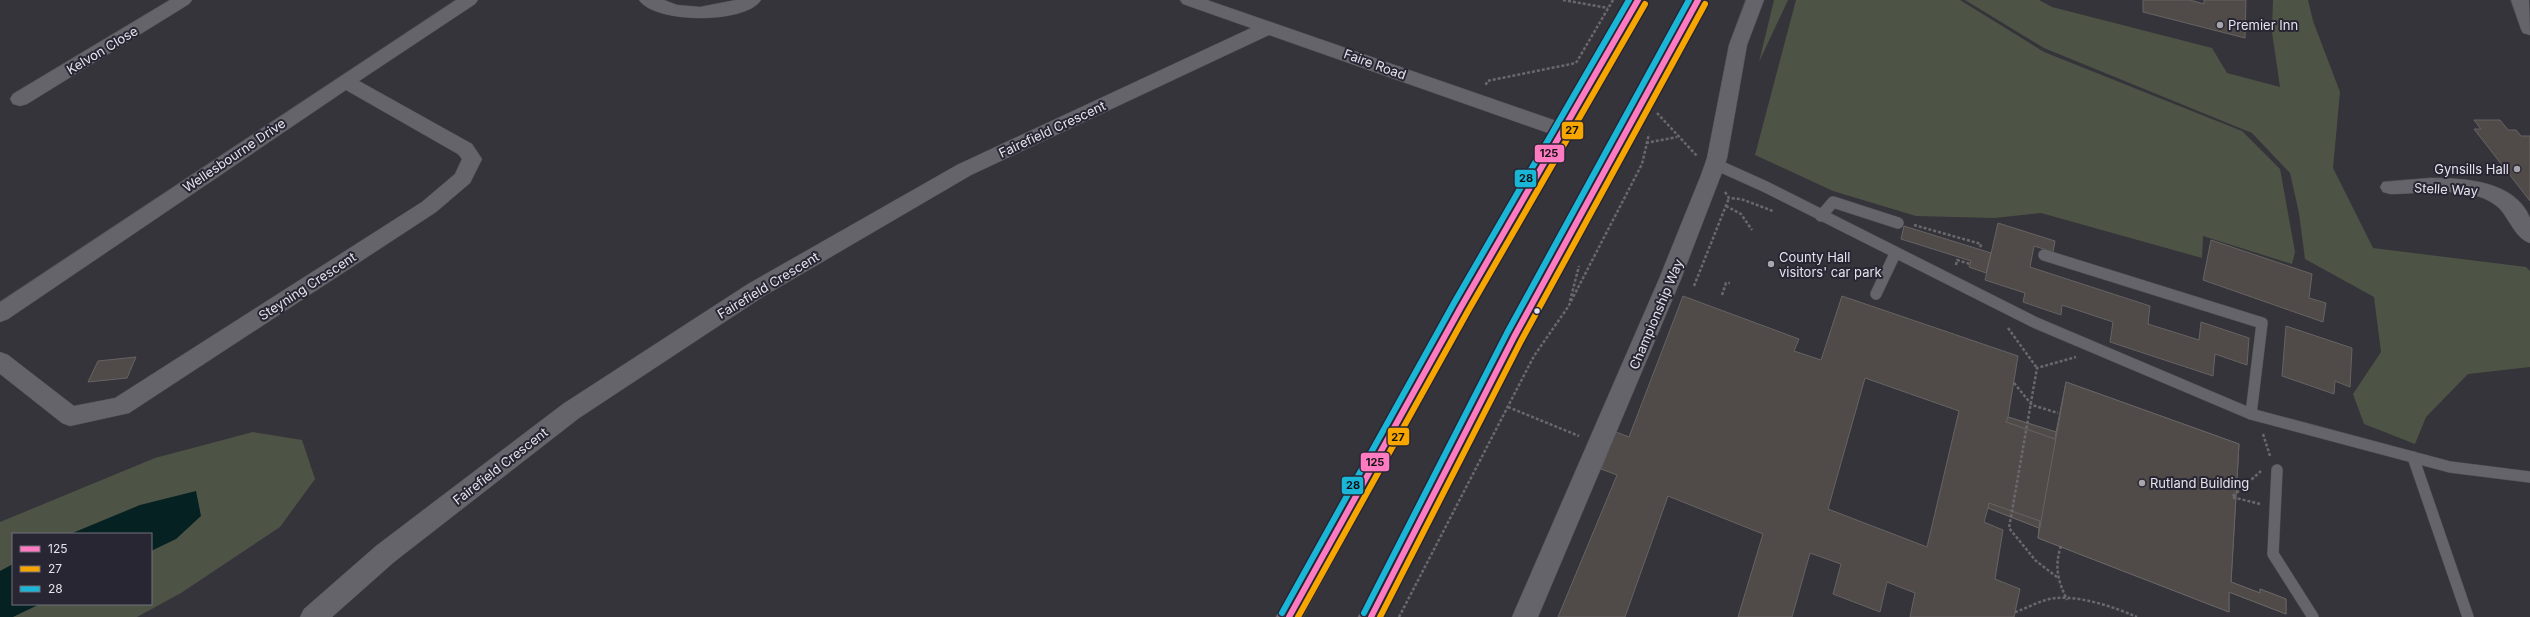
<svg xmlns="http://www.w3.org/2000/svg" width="2530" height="617" font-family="Inter,sans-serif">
<rect width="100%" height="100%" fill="#35343a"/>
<g fill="#4d5445" fill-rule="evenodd">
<polygon points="1774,0 1788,0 1759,62"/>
<polygon points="1796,0 1960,0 2044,52 2242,131 2280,169 2295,252 2292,264 2203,236 2202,258 2041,213 1994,218 1916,216 1833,191 1755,155"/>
<polygon points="1965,0 2039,0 2052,7 2212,48 2227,73 2280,87 2272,32 2273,0 2308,0 2313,21 2340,92 2333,168 2373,248 2526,267 2530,271 2530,367 2468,374 2426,417 2415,444 2364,424 2353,394 2381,352 2374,297 2305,259 2299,213 2290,173 2252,133 2044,48"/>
<path d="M253,432L302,440L315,479L280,527L181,593L137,617H0V522L155,458ZM13,534H151V604H13Z"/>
</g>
<g fill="#052122">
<polygon points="196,491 201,516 176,539 151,551 151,534 70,534 140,505"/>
<polygon points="13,564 13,604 40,604 13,617 0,617 0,571"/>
</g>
<g fill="#504b49" stroke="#666363" fill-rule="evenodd">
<polygon points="2143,0 2190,0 2204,4 2204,0 2246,0 2245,38 2143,12"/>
<polygon points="2474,120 2500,120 2508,130 2516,130 2521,136 2530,136 2530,201 2474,129 2481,129"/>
<polygon points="1998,223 2055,241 2053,252 2034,246 2030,267 2150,306 2148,324 2199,340 2201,322 2249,338 2247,365 2215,354 2213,376 2110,342 2113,322 2062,305 2061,315 2023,302 2025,293 1985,280"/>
<polygon points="1904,226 1991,253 1986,273 1969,267 1971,261 1901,239"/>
<polygon points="2211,240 2312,274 2309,298 2326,303 2323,322 2203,280"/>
<path d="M1683,296L1799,339L1794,351L1821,360L1842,296L2018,356L2008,417L2056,432L2066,382L2239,444L2231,582L2260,593V589L2286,599V614L2229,592V612L2038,538L2039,528L1988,508L1984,522L2003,530L1995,579L2020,589L2014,617H1910L1915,593L1887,582L1880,612L1833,594L1841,564L1810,553L1792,617H1738L1763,534L1668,496L1625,617H1558L1617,475L1601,469L1616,432L1629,437ZM1865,378L1959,411L1927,547L1828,509Z"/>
<polygon points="2286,326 2352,348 2350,387 2335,381 2334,394 2282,376"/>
<polygon points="136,357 127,378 88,382 98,361"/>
<polygon points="2066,382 2239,444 2231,582 2260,593 2260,589 2286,599 2286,614 2229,592 2229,612 2038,538"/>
<polygon points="2008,417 2056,432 2055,439 2006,422"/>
<polygon points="1989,503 2040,521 2039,528 1988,508"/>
</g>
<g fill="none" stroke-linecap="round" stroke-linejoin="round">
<defs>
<g id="lane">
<polyline points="1715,164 1766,187 2034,322 2251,414 2450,467 2530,477"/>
<polyline points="1821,216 1833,202 1898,223"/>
<polyline points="2044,255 2262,323 2251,414"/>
<polyline points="1876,294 1895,254"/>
<polyline points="2413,457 2468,617"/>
<polyline points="2277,470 2273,554 2313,617"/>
</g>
<g id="street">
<polygon points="170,0 192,0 189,4 27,104 20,106 13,104 10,99 13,94"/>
<polygon points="456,0 478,0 475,4 359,81 472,144 482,159 470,183 436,212 129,413 70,426 62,423 0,374 0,352 8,355 74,406 115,398 422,202 455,174 462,159 458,154 346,90 8,319 0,322 0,302"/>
<path d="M639,0H664L677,5L700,7L736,0H761C746,24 655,24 639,0Z"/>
<polygon points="1180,0 1207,0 1568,125 1571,130 1568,135 1561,137 1554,135 1269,35 971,175 764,296 579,418 394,562 332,617 300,617 304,609 376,546 563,404 748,284 957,165 1251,28 1183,4"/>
<polygon points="1746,0 1764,0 1747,45 1727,158 1721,175 1681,279 1538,617 1512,617 1659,279 1701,175 1707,158 1729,45"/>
<polygon points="2511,0 2529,0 2530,35 2523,33 2521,29"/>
<path d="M2430,178C2463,178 2515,180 2530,218C2530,225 2530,236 2530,243C2516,239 2510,220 2500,209C2474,183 2423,194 2390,194L2383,192L2380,187L2383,182Z"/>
</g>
<g id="highway">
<polygon points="1629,0 1647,0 1512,236 1303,617 1276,617 1453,301"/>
<polygon points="1689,0 1707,0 1524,340 1384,617 1358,617 1506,331"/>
</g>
</defs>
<use href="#lane" stroke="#515056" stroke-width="12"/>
<use href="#street" stroke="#515056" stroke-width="1"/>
<use href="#highway" stroke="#515056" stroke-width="1"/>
<g stroke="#69696d" stroke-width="2.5" stroke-dasharray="3 2" stroke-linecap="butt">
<polyline points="1563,0 1608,8"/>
<polyline points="1486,85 1487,81 1576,63 1613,0"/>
<polyline points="1657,113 1697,156"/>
<polyline points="1646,143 1677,137"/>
<polyline points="1725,192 1729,198 1741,199 1773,211"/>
<polyline points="1726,206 1741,214 1752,230"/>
<polyline points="1914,225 1981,244 1980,249"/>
<polyline points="1956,265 1957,260 1970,264"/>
<polyline points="1694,286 1729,198"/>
<polyline points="1722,295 1726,283 1730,283"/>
<polyline points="1570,301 1579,266"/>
<polyline points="2008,328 2037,368"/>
<polyline points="2014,383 2032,405 2058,413"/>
<polyline points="1508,407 1579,436"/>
<polyline points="2263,434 2270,456"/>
<polyline points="2260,504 2232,497 2261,471"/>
<path d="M2061,546C2054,567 2058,581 2067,600"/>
<polyline points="2057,577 2036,561 2009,528 2037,368 2076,357"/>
<path d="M2015,612C2028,608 2042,599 2056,598C2082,596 2114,607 2137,617"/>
<polyline points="1399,617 1534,356 1568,307 1642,164 1649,134"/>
</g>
<use href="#lane" stroke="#65646a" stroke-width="11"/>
<use href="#street" fill="#65646a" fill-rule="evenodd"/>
<use href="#highway" fill="#73686c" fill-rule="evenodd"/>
<defs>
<g id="bus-1">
<polyline points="1289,617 1461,307 1638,0"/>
<polyline points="1371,617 1514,337 1698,0"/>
</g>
<g id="bus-2">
<polyline points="1298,617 1468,311 1645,4"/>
<polyline points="1380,617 1521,341 1705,4"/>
</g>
<g id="bus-3">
<polyline points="1282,613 1454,303 1629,0"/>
<polyline points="1364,613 1507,333 1689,0"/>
</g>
</defs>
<use href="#bus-1" stroke="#292634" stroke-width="9"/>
<use href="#bus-2" stroke="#292634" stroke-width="9"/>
<use href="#bus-3" stroke="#292634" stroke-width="9"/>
<use href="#bus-1" stroke="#fe7ac1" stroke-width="6"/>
<use href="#bus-2" stroke="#f7a600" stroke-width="6"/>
<use href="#bus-3" stroke="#1ab6d8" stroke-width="6"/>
</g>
<g fill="#a7a5ad" stroke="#292634" stroke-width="1.5">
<circle cx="2220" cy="25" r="4"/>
<circle cx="2517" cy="169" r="4"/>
<circle cx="1771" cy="264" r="4"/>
<circle cx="2142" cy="483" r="4"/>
</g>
<circle fill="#e4e2eb" stroke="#292634" stroke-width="1.5" cx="1537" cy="311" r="3.5"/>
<g text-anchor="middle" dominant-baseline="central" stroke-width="4" stroke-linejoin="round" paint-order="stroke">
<g font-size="13" fill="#e4e2eb" stroke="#292634" text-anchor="start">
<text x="2228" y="25">Premier Inn</text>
<text x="2509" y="169" text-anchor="end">Gynsills Hall</text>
<text x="1779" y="257">County Hall<tspan x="1779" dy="15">visitors' car park</tspan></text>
<text x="2150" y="483">Rutland Building</text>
</g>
<g font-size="13" fill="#e4e2eb" stroke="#292634">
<text transform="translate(102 50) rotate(-31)">Kelvon Close</text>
<text transform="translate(1375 64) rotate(20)">Faire Road</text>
<text transform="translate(1052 129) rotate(-25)">Fairefield Crescent</text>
<text transform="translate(234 155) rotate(-34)">Wellesbourne Drive</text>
<text transform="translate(2446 189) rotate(3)">Stelle Way</text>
<text transform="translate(768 285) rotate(-31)">Fairefield Crescent</text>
<text transform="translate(307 286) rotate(-33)">Steyning Crescent</text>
<text transform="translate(1656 314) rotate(-67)">Championship Way</text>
<text transform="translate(500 466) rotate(-38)">Fairefield Crescent</text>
</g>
</g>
<g stroke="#292634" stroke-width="1.5">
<rect x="1561" y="121" width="23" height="19" rx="4" fill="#f7a600"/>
<rect x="1534" y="144" width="31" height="19" rx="4" fill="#fe7ac1"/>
<rect x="1514" y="169" width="23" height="19" rx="4" fill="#1ab6d8"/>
<rect x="1387" y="427" width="23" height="19" rx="4" fill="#f7a600"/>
<rect x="1360" y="452" width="30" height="20" rx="4" fill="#fe7ac1"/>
<rect x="1341" y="476" width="23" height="19" rx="4" fill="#1ab6d8"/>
</g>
<g font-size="11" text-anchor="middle" font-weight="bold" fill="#111">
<text x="1572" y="134">27</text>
<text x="1549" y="157">125</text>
<text x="1526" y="182">28</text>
<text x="1398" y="441">27</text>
<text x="1375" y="466">125</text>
<text x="1353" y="489">28</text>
</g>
<rect x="12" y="533" width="140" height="72" fill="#292634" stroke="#74717d"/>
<rect x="20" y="546" width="20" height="6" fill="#fe7ac1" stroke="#74717d"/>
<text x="48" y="553" font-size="12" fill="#e4e2eb">125</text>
<rect x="20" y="566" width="20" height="6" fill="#f7a600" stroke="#74717d"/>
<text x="48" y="573" font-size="12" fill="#e4e2eb">27</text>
<rect x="20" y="586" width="20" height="6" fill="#1ab6d8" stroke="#74717d"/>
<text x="48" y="593" font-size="12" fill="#e4e2eb">28</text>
</svg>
